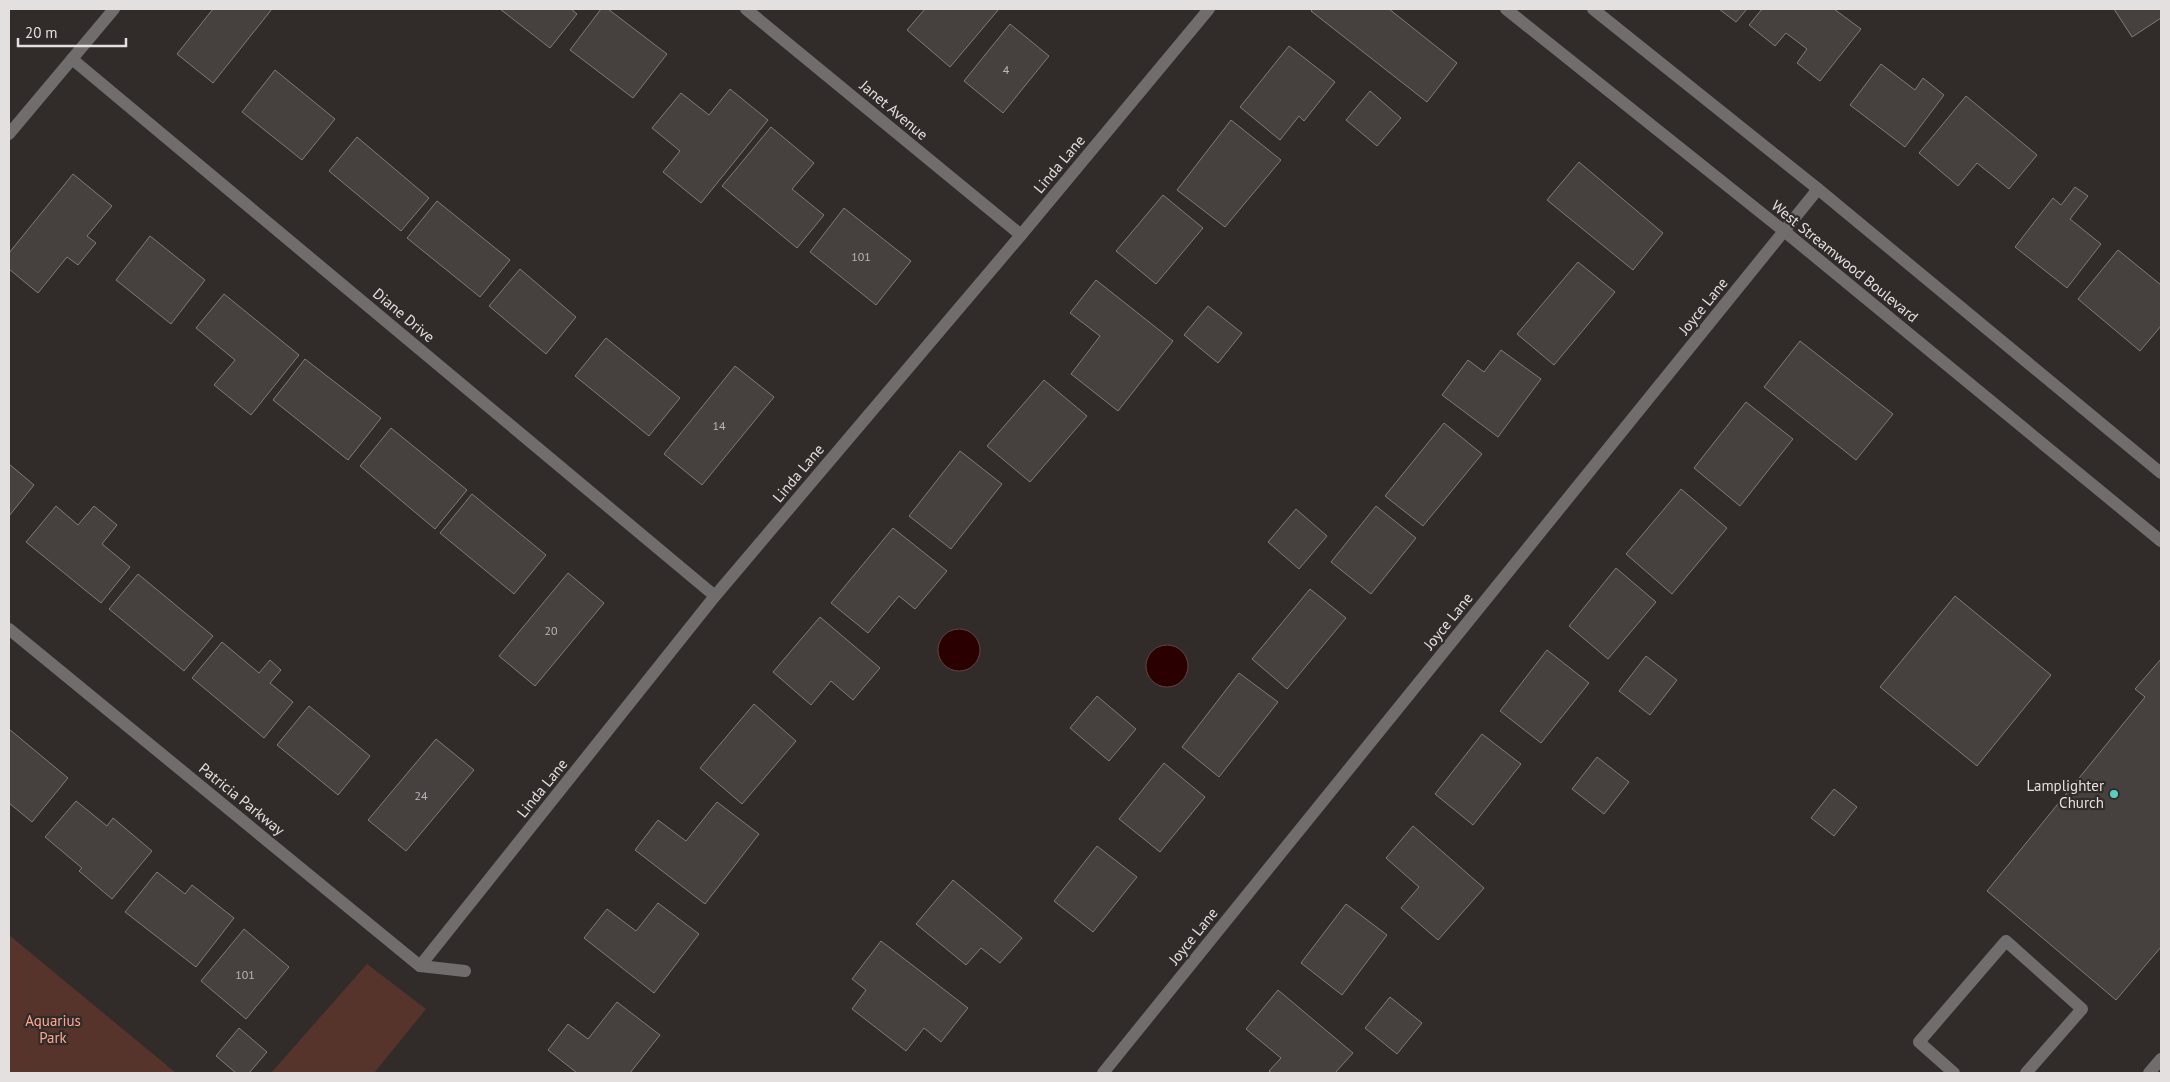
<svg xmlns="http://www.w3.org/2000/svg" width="2170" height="1082" font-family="'PT Sans',sans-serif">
<rect width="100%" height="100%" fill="#312b29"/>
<g fill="#56342b">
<polygon points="9,935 176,1073 9,1073"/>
<polygon points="367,964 426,1009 374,1073 271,1073"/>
</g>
<g fill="#2b0000" stroke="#624343">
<circle cx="959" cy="650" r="21"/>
<circle cx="1167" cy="666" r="21"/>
</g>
<g fill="#46403f" stroke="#817a78">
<polygon points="213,9 272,9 213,83 177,54"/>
<polygon points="500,9 571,9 577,14 550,48"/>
<polygon points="601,9 608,9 667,54 633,98 570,50"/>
<polygon points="925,9 999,9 950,67 907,30"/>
<polygon points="1313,9 1389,9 1457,63 1427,102 1311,11"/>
<polygon points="1719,9 1747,9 1736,22"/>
<polygon points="1762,9 1834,9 1861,29 1820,81 1797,63 1807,49 1786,33 1775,46 1749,25"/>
<polygon points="2114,9 2161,9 2161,18 2132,37"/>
<polygon points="1010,24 1049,56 1003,113 964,81"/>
<polygon points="1289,46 1335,82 1304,121 1299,116 1280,140 1240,107"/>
<polygon points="1881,64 1915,90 1923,78 1944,95 1905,147 1850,105"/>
<polygon points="275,70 335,119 302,160 242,112"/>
<polygon points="730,89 768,120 701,203 663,172 680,151 652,128 681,93 709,115"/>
<polygon points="1370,91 1401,118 1377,146 1346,120"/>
<polygon points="1966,96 2037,155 2009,189 1977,163 1958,186 1919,153"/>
<polygon points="1231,120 1281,160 1225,227 1177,190"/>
<polygon points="771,127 814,163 792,189 824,215 797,248 722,186"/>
<polygon points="357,137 429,198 401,231 329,171"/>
<polygon points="1579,162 1663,233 1633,270 1547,200"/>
<polygon points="73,174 112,206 87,236 96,243 78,265 67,257 38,293 9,269 9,253"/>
<polygon points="2075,187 2088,196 2070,219 2101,244 2067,288 2015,247 2053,198 2061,205"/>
<polygon points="1163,195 1203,228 1156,284 1116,251"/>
<polygon points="437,201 510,260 480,297 407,238"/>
<polygon points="844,208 911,261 876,305 810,252"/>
<polygon points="150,236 205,280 171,324 116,280"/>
<polygon points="2118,250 2161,285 2161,326 2140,351 2078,299"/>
<polygon points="1578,262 1615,292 1554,365 1517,334"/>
<polygon points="520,269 576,317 546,354 489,306"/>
<polygon points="1096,280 1173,341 1118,411 1071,374 1100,336 1070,313"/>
<polygon points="224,294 299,355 251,415 214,385 235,360 196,328"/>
<polygon points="1208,306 1242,333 1218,363 1184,335"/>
<polygon points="606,338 680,398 649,436 575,376"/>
<polygon points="1800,341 1893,414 1856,460 1764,387"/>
<polygon points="1501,350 1541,379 1498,437 1442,395 1468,360 1484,372"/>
<polygon points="305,359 381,418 348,460 273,400"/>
<polygon points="735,366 774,397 702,485 664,454"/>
<polygon points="1044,380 1087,416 1030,482 987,446"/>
<polygon points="1746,402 1793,439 1740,506 1694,468"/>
<polygon points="1444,423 1482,454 1423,526 1385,496"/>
<polygon points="391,428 467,490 435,529 360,466"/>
<polygon points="960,451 1002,484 951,549 909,516"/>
<polygon points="9,464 34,485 9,516"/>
<polygon points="1681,489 1727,528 1672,594 1626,554"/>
<polygon points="472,494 546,555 514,594 440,533"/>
<polygon points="56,506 78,525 94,506 117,525 102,544 130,567 101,603 26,542"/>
<polygon points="1376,506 1416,538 1371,594 1331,562"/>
<polygon points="1296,509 1327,536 1299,569 1268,542"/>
<polygon points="893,528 947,571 915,609 899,596 868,633 831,603"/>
<polygon points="1616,568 1656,602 1608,659 1569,626"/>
<polygon points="568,573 604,603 535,686 499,656"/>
<polygon points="138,574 213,636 184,671 109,609"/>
<polygon points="1310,589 1346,618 1287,689 1252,659"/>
<polygon points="1955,596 2051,675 1977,766 1880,687"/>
<polygon points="820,617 880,668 853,700 831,681 811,705 773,672"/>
<polygon points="222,642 259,673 270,660 281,670 270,683 293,702 264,738 192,678"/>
<polygon points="1547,650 1589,683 1541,743 1500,711"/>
<polygon points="1646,656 1677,680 1650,715 1619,691"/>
<polygon points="2161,659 2161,947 2116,1000 1987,891 2145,697 2135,689"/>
<polygon points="1239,673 1278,702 1219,777 1182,747"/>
<polygon points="1097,696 1136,729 1109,761 1070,728"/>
<polygon points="754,704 796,741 742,804 700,768"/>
<polygon points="309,706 370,756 338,795 277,745"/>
<polygon points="9,729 68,778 32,822 9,803"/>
<polygon points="1482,734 1521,764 1473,825 1435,794"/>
<polygon points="436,739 474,770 406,851 368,820"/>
<polygon points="1597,757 1629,782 1604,814 1572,789"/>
<polygon points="1164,763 1205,797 1160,852 1119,819"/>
<polygon points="1834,789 1857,807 1834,836 1811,818"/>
<polygon points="76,801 107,826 113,818 152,851 112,899 79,871 82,868 45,837"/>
<polygon points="717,802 759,834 705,904 635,850 658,820 686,841"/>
<polygon points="1413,826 1484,888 1438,940 1401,908 1419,887 1386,858"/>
<polygon points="1097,846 1137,877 1093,932 1054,901"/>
<polygon points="157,872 185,894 192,885 234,918 196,967 125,912"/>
<polygon points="953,880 1022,938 1000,963 981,948 966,965 916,924"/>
<polygon points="658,903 699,934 654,993 584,938 607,909 636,931"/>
<polygon points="1346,904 1387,935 1342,995 1301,963"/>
<polygon points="244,929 289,967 246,1019 201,981"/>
<polygon points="881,941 968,1008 941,1042 924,1028 906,1051 852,1009 866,990 852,979"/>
<polygon points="1278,990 1353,1053 1335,1073 1272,1073 1269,1071 1281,1058 1246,1029"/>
<polygon points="1390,997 1422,1023 1397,1054 1365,1028"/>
<polygon points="617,1002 660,1035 630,1073 577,1073 548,1050 568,1024 588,1039"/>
<polygon points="239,1028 267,1052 249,1073 236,1073 216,1056"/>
</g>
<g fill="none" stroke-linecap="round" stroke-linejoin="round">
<g stroke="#706d6c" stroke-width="12">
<polyline points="746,9 1021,235"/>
<polyline points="1506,9 1784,231 2161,541"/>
<polyline points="1593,9 1818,189 2161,473"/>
<polyline points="72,59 715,596"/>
<polyline points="9,134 114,9"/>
<polyline points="9,629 420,966 465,971"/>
<polyline points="420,966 715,596 1021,235 1209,9"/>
<polyline points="1103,1073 1818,189"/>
<polyline points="1954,1073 1919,1042 2006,941 2082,1009 2026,1073"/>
<polyline points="2149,1073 2161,1059"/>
</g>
</g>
<circle fill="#57cec2" stroke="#312b29" stroke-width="2" cx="2114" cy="794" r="5"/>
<g text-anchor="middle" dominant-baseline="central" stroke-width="4.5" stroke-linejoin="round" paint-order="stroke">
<g font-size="12" fill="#bcb8b7">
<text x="1006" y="69">4</text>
<text x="861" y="256">101</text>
<text x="719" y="425">14</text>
<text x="551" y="630">20</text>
<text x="421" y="795">24</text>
<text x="245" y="974">101</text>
</g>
<g font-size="15" fill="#e4e0df" stroke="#312b29">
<text transform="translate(894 110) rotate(40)">Janet Avenue</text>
<text transform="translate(1059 164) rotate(-50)">Linda Lane</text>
<text transform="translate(1845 261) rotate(39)">West Streamwood Boulevard</text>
<text transform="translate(1703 306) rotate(-51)">Joyce Lane</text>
<text transform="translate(404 315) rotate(40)">Diane Drive</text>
<text transform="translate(798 473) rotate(-50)">Linda Lane</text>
<text transform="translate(1448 621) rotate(-51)">Joyce Lane</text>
<text transform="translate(542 788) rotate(-51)">Linda Lane</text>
<text transform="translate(242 799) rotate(39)">Patricia Parkway</text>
<text transform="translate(1193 936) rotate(-51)">Joyce Lane</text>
</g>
<g font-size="15" fill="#e4e0df" stroke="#312b29" text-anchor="end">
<text x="2104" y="785">Lamplighter<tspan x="2104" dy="17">Church</tspan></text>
</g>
<g font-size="15" fill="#fea88f" stroke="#312b29">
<text x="53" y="1020">Aquarius<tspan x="53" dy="17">Park</tspan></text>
</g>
</g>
<rect width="2170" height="1082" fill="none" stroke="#e4e0df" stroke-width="20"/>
<path d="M18 38v8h108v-8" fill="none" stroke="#e4e0df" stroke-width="2.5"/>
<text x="25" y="38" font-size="15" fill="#e4e0df" stroke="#312b29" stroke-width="4" paint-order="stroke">20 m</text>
</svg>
